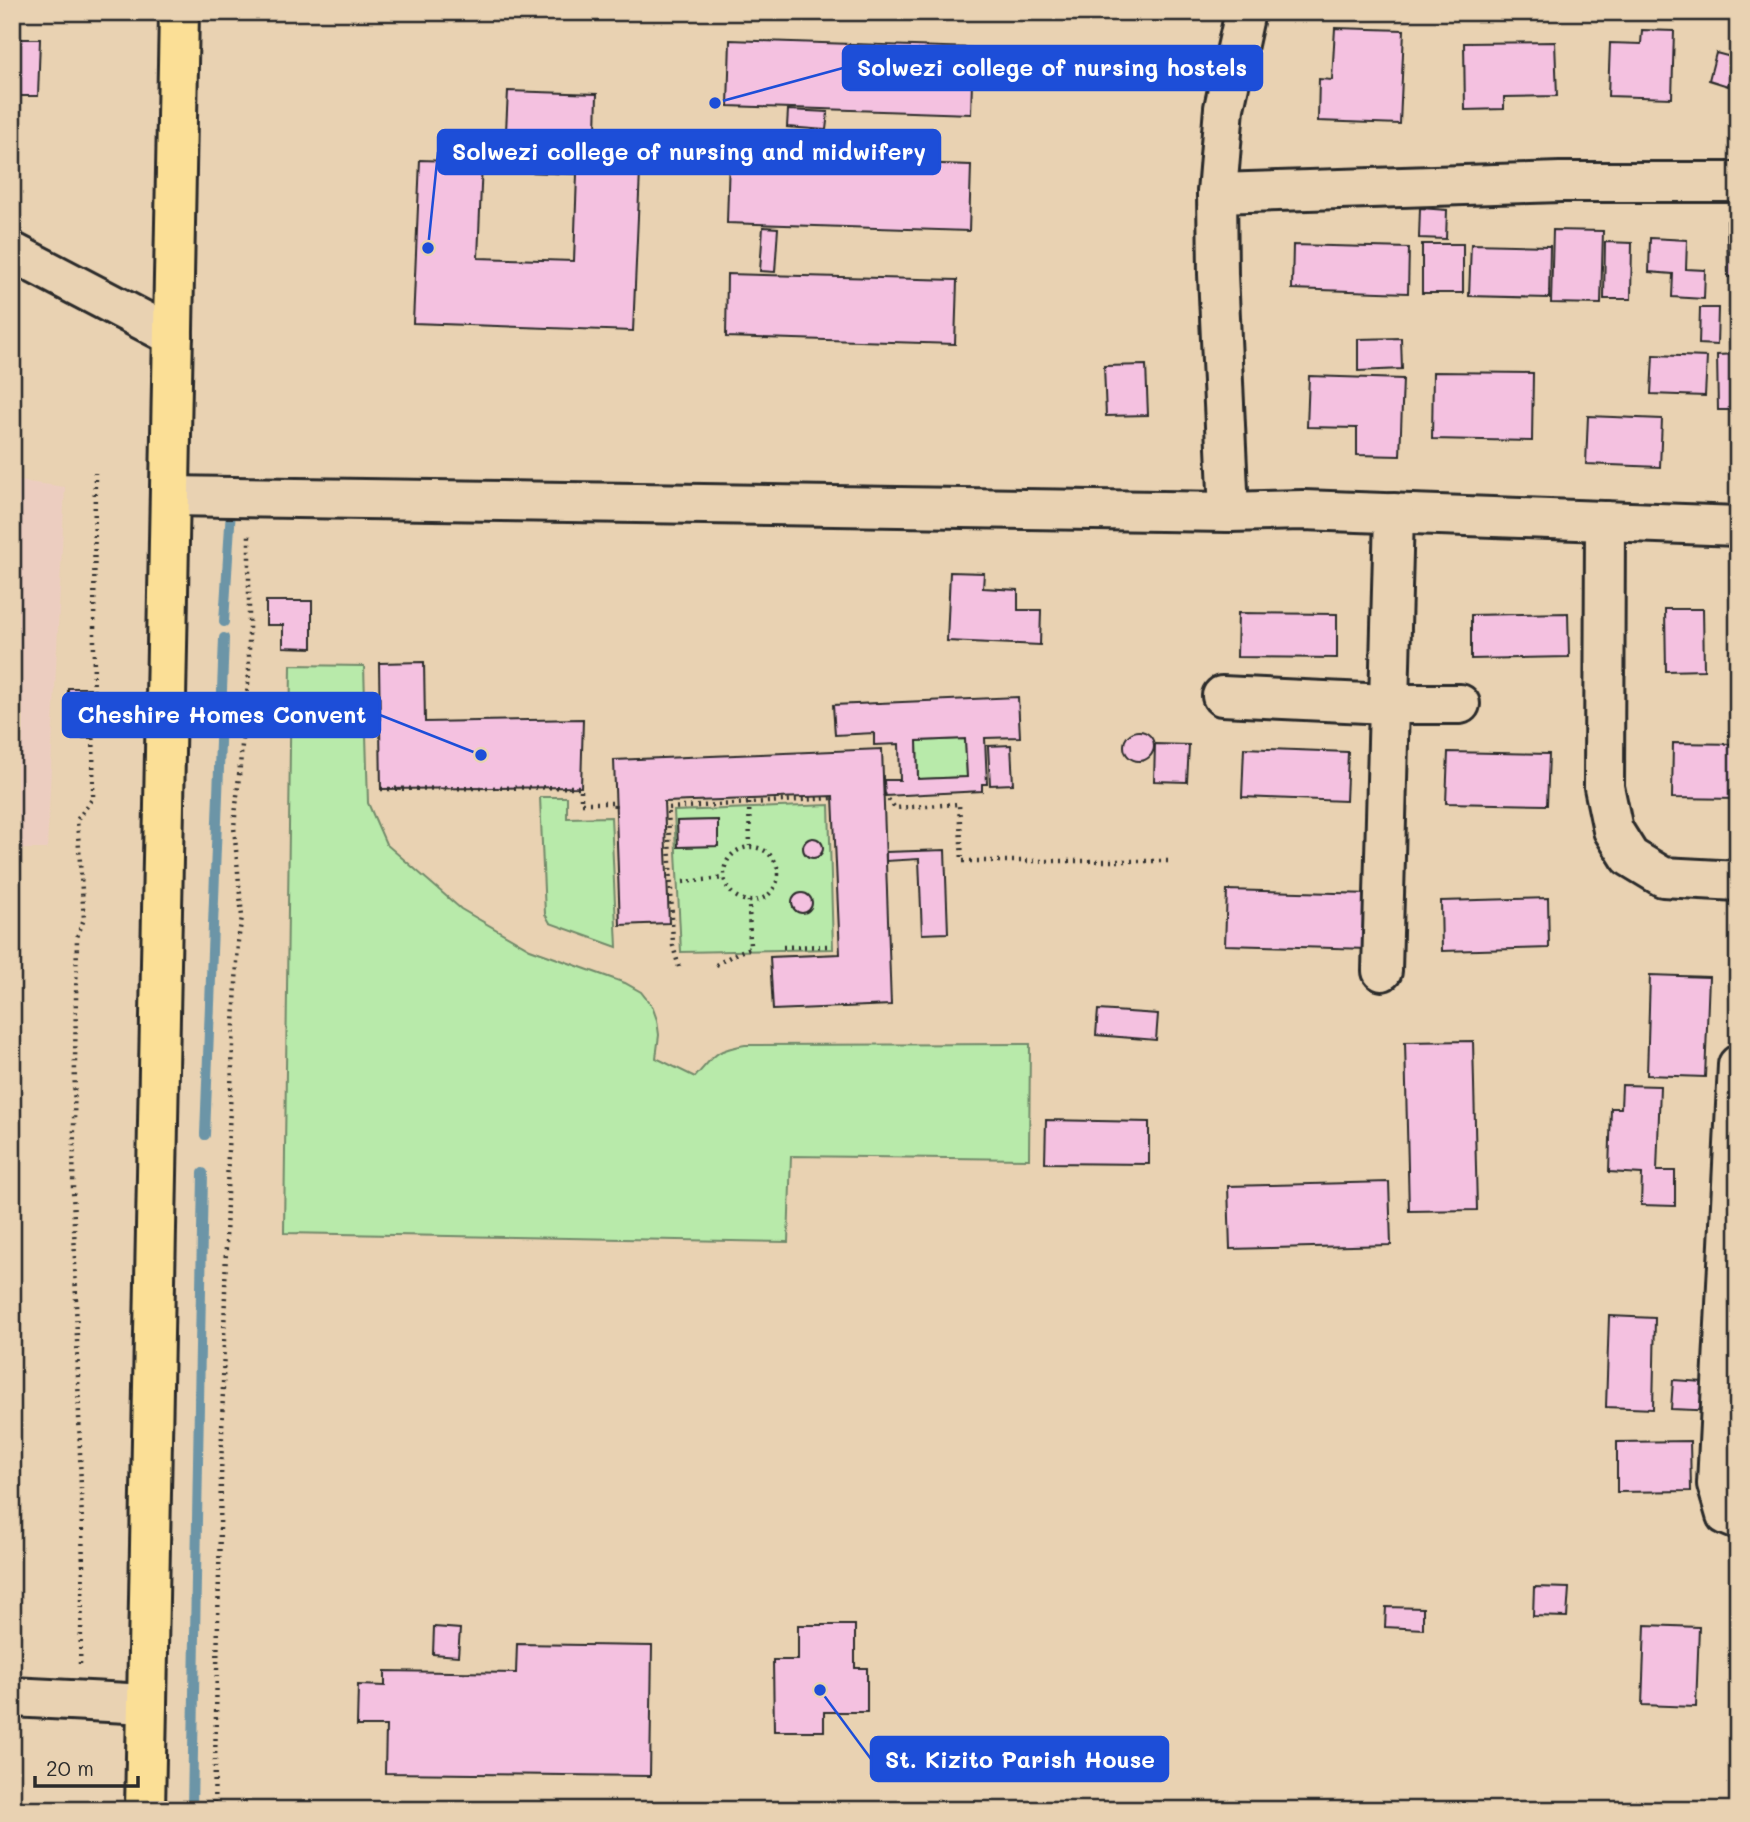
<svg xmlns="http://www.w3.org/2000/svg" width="1750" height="1822" font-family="Mali,sans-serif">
<rect width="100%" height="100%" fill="#e9d2b2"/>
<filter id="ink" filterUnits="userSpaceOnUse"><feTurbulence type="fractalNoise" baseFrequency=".0143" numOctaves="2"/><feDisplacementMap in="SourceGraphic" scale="14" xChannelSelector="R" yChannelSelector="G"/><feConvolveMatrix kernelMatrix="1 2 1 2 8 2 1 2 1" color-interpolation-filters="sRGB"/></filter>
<g filter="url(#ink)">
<polygon fill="#eccdc0" points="12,480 65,487 47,849 12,849"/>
<g fill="#b8eaaa" stroke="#728a6a" stroke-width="2" fill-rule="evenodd">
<path d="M291,665L364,666L368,803L386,844L461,909L530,949L625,983L641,992L652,1006L657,1020L659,1035L656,1058L695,1077C715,1055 715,1050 745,1045L1030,1044L1029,1159L791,1156L788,1242L284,1233Z"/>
<polygon points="965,739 967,777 918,779 917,741"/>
<polygon points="540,797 567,797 567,818 611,817 617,947 550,923 545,914"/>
<path d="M829,805L833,949L681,952L674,811ZM717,820L718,846L679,847L677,821Z"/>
</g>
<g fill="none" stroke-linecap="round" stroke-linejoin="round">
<g stroke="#6c95a7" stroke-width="10">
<polyline points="224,622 231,509"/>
<polyline points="205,1135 224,638"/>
<polyline points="192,1810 203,1173"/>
</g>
</g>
<g fill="#f4c1e0" stroke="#2b2b2b" stroke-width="2" fill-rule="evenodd">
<polygon points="1335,28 1404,30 1400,124 1318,121 1319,79 1332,80"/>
<polygon points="1642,30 1674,31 1672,98 1608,96 1610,43 1641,44"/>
<polygon points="12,39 40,39 38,96 12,96"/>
<polygon points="730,40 973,48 971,114 728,106"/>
<polygon points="1555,42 1557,96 1504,97 1504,109 1465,110 1464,43"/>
<polygon points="1716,53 1735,58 1728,86 1709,80"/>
<polygon points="508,91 597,94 595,170 640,171 633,331 413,323 420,160 482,162 478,258 574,261 577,174 504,171"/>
<polygon points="788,110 828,112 826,130 787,127"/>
<polygon points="729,157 971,165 969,231 727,223"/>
<polygon points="1420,208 1447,210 1446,239 1419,238"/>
<polygon points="1727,221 1738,221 1738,277 1728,277"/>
<polygon points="763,227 778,228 775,272 760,271"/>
<polygon points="1553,230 1603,231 1601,304 1551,303"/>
<polygon points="1650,238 1687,240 1686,269 1705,270 1704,299 1672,297 1673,274 1649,272"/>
<polygon points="1605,242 1632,243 1631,299 1604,299"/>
<rect x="1422" y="244" width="41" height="49"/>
<polygon points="1471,244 1550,246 1549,298 1469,296"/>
<polygon points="1293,245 1409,248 1408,293 1292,289"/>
<polygon points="727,274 957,280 955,344 726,337"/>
<polygon points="1700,308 1718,308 1717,345 1699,344"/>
<polygon points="1401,338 1402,369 1358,371 1358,339"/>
<polygon points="1738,354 1738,410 1718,410 1717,355"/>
<polygon points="1653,355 1707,357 1705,396 1651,394"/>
<polygon points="1146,365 1148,415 1106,416 1104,366"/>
<polygon points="1433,372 1533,373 1532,441 1432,439"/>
<polygon points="1309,376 1403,379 1400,456 1357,455 1357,428 1307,427"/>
<polygon points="1588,416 1662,419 1660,467 1586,464"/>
<polygon points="950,572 984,573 983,588 1018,590 1018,610 1041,610 1040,645 947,641"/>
<polygon points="266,601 312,601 312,648 283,647 283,625 266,625"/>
<polygon points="1665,609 1703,609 1704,670 1666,671"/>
<polygon points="1238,613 1337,614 1337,658 1237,657"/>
<polygon points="1568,613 1569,657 1471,659 1471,615"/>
<polygon points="424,662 425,722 583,719 581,787 381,789 379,663"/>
<polygon points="68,688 90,688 91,738 68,738"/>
<path d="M1018,697L1020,737L985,738L987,784H982V791L885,796L884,780H900L899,744L874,745V733L835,735L833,705ZM965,739L967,777L918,779L917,741Z"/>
<circle cx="1139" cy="746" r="15"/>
<polygon points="1673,743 1738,744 1738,799 1672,798"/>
<polygon points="1155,744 1189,745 1187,782 1154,781"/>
<polygon points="1011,745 1013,784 990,785 988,746"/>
<polygon points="1244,748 1348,752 1346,801 1242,797"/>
<polygon points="882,749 891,1005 773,1010 770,957 840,954 833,796 664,802 669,923 620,925 614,760"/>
<polygon points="1448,752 1549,754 1547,805 1446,803"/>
<polygon points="718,820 718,846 678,847 677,821"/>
<circle cx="813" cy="848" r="10"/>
<polygon points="945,850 948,933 922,934 919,859 886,861 886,852"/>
<polygon points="1227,890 1371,894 1369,949 1225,945"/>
<circle cx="802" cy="903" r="10"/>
<polygon points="1548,898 1549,948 1442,951 1441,901"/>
<polygon points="1650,975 1709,977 1705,1077 1647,1075"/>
<polygon points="1098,1010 1158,1014 1156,1040 1096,1035"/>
<polygon points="1473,1041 1477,1210 1409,1211 1405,1042"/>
<polygon points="1622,1085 1660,1086 1657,1171 1675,1171 1675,1206 1641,1205 1642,1174 1609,1172 1611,1108 1621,1108"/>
<polygon points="1046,1120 1149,1122 1149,1164 1045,1163"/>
<polygon points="1389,1182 1391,1245 1230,1249 1228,1186"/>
<polygon points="1609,1316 1655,1318 1653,1409 1606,1407"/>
<polygon points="1673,1380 1719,1383 1718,1411 1671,1409"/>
<polygon points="1690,1441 1691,1491 1617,1492 1617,1442"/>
<polygon points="1534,1587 1569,1588 1567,1617 1533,1616"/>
<polygon points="1386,1607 1423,1608 1423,1629 1385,1627"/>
<polygon points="798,1625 855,1625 855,1668 867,1668 867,1712 824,1712 824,1731 774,1731 773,1660 798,1660"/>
<polygon points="1645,1625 1699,1627 1696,1707 1642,1705"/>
<polygon points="434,1627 460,1629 458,1656 433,1654"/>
<polygon points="517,1644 652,1646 650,1776 385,1773 386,1726 357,1726 358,1685 385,1686 385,1671 516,1673"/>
</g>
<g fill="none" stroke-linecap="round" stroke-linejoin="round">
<defs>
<g id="minor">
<polyline points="1217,193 1560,182 1738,182"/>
<polyline points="12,252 173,336"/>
<polyline points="170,496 1229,512 1303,510 1738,526"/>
<polyline points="1229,512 1218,274 1217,193 1224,108 1245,12"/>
<polyline points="1605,521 1604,787 1613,830 1630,857 1663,877 1738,881"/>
<polyline points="1222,696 1387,704 1460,704"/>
<polyline points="1382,971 1394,513"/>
<polyline points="1738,1065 1717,1484 1726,1515 1738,1520"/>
<polyline points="12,1697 147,1704"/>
</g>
<polyline id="major" points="145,1810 179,12"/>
</defs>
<use href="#minor" stroke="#2b2b2b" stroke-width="44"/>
<use href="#major" stroke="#2b2b2b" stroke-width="44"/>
<g stroke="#2b2b2b" stroke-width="4.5" stroke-dasharray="2 5" stroke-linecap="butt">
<polyline points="381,789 581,787 581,803 615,803 614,811"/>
<polyline points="884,794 895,808 959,804 962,861 1168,861"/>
<polyline points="749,803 750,846"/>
<circle cx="751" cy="874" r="27"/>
<polyline points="683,882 724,878"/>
<polyline points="783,947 830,946"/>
<polyline points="716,965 737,953 750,948 749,901"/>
<polyline points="679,967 673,946 668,808 833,798"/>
<polyline points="80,1664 83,1567 73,1187 77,937 84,919 77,820 93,798 95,473"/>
<polyline points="214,1810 228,1150 238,941 242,917 234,827 249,673 249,531"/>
</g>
<use href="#minor" stroke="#e9d2b2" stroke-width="38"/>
<use href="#major" stroke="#fbdf96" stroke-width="38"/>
</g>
</g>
<path fill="none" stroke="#1d4ed8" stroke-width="2.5" d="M715 103L843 68M428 248L438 152M481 755L380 715M820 1690L871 1759"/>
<g fill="#1d4ed8" stroke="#e9d2b2" stroke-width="2.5">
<circle cx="715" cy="103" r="7"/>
<circle cx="428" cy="248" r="7"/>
<circle cx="481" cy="755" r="7"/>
<circle cx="820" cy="1690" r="7"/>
</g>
<g fill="#1d4ed8" stroke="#1d4ed8" stroke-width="2.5">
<rect x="843" y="46" width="419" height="44" rx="7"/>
<rect x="438" y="130" width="502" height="44" rx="7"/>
<rect x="63" y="693" width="317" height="44" rx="7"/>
<rect x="871" y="1737" width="297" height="44" rx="7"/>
</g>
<g font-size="23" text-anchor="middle" font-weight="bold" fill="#fff">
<text x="1052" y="76">Solwezi college of nursing hostels</text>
<text x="689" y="160">Solwezi college of nursing and midwifery</text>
<text x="222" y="723">Cheshire Homes Convent</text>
<text x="1020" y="1768">St. Kizito Parish House</text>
</g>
<rect width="1750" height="1822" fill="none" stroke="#e9d2b2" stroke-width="42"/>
<rect x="21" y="21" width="1708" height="1780" fill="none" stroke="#2b2b2b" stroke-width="2.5" filter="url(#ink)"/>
<path d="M35 1776v10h103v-10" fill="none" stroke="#2b2b2b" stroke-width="3.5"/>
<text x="46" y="1776" font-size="21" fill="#2b2b2b" stroke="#e9d2b2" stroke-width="5" paint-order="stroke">20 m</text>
</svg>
